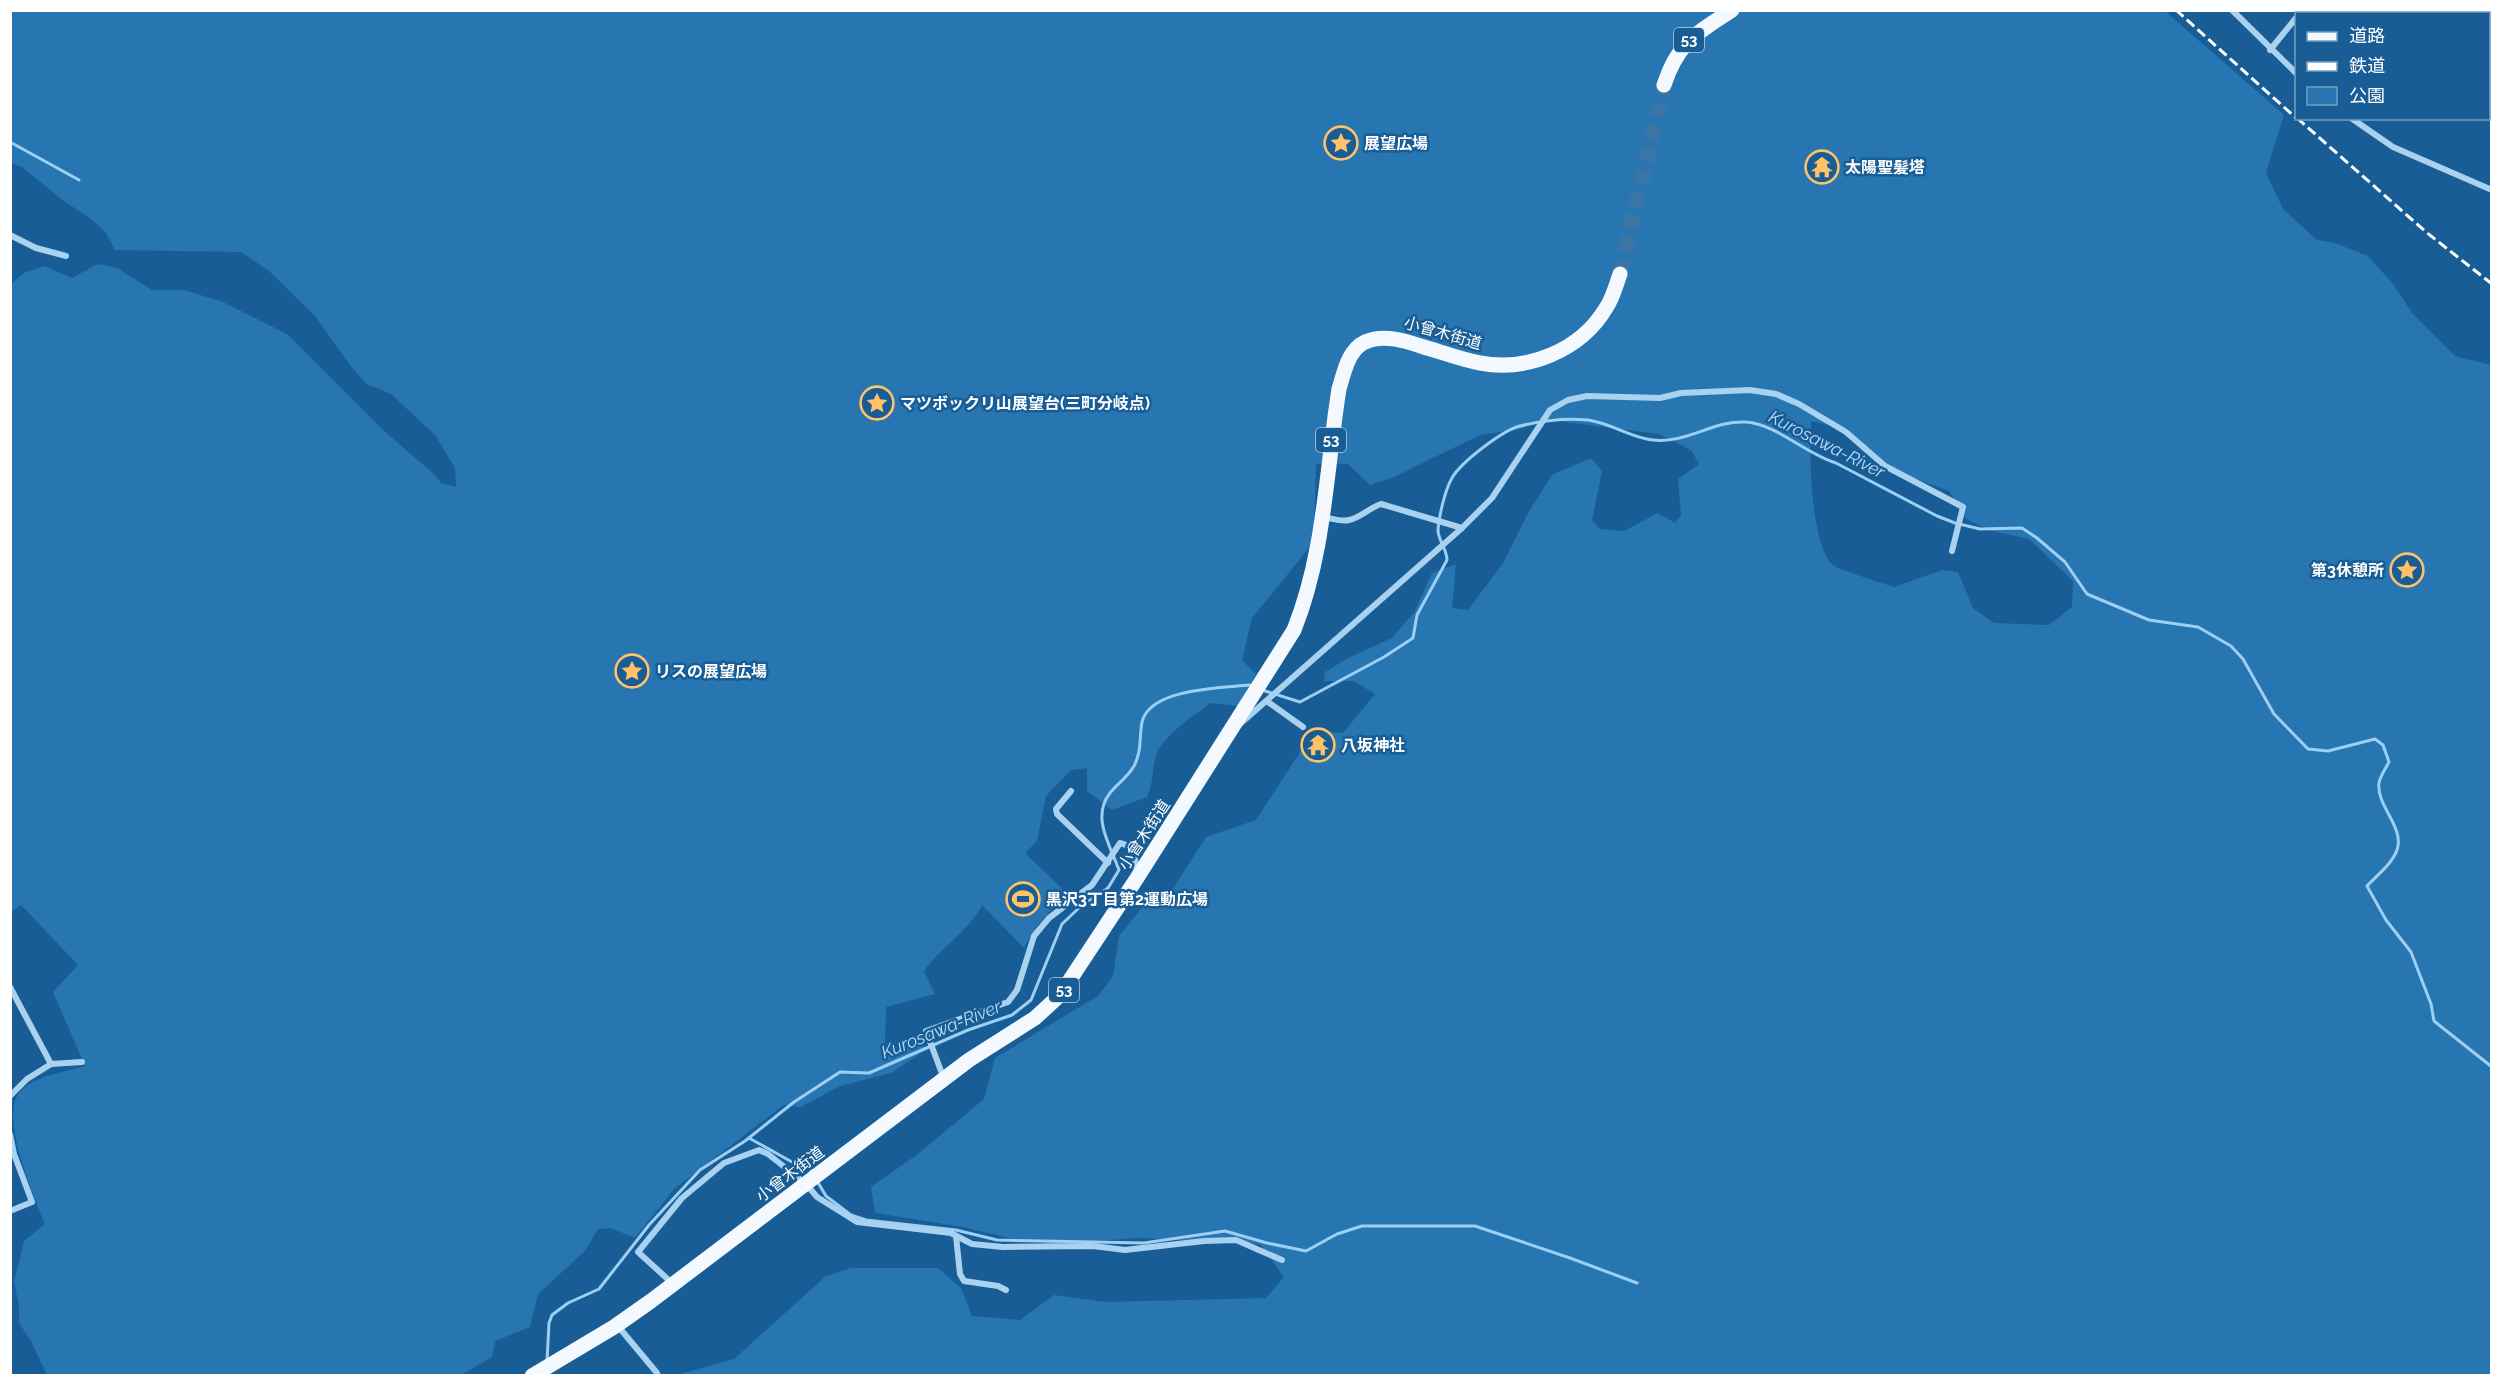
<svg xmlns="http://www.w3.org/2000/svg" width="2502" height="1386" font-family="Raleway,'Noto Sans JP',sans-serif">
<rect width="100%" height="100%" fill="#185d95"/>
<path fill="#2876b1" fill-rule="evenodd" d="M11,11H2165L2284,115L2266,173L2283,209L2317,240L2335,243L2368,256L2394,285L2412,313L2455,356L2491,365V1375H677L734,1359L826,1276L851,1268H938L961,1288L972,1316L1020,1320L1054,1295L1105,1302L1266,1298L1284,1277L1260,1244L1139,1238L1052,1244L1005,1237L963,1227L875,1213L871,1187L918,1154L984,1099L995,1058L1098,996L1113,976L1119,936L1150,898H1167L1206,837L1256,820L1313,732L1343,733L1375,694L1354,681H1324L1325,672L1348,658L1392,638L1415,611L1432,573L1456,564L1452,608L1468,610L1503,563L1528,513L1552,475L1591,458L1602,471L1592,520L1600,529L1624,531L1658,513L1675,523L1681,515L1678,479L1699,464L1691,450L1659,434L1542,419L1521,429L1480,435L1394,477L1370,485L1348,464H1316L1314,542L1252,618L1242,660L1256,674L1238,706L1211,703C1194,715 1165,734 1156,755C1152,768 1154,781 1147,797L1112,810L1087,791V768L1071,770L1046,796L1037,841L1025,853L1068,894C1049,911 1035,925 1024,948L982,905C969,931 941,947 924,971L935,994L886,1007L885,1047L914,1039L927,1049L891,1073L840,1086L801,1107L784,1105L674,1189L635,1238L611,1228L598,1229L585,1251L538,1294L530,1327L495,1341L492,1357L460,1376L47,1375L31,1341L19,1323V1306L14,1282L24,1241L45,1224C34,1197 1,1121 18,1095C31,1075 65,1073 85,1066L53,992L78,965L21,905L11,912V284L24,273L44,266L72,278L98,264L117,268L152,290H184L223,302L287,334L382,429L435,475L441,483L456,487L455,468L435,435L391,394L367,384L353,369L315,316L269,271L241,252L115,250L106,233L91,219L61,199L22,167L11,163ZM1811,421L1848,429L1880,466L1949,491L1966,519L1992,531L2029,539L2073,581L2072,607L2049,625L1994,623L1973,608L1958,572L1942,570L1894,587C1882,583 1840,570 1833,565C1810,545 1809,450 1811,421Z"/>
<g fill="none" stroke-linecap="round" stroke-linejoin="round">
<g stroke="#9ccff3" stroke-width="3">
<polyline points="10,142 79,180"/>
<path d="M1262,690L1300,702L1384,657L1413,638L1417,615L1447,560C1447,549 1438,540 1438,530C1439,516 1445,490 1452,478C1461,462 1503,430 1520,426C1541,421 1567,418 1588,420C1611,423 1631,438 1653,440C1686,444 1714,420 1746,422C1776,424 1806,454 1836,463L1937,516L1955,523L1980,529L2022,528L2037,538L2065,562L2087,594L2149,620L2198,627L2231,646L2243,659L2274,714L2308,749L2328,751L2375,739L2383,745L2389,762C2386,768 2380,776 2379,783C2376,806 2405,827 2397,850C2392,864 2377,875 2367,886L2386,920L2411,952L2431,1004L2434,1021L2492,1067"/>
<polyline points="749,1138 792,1162 803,1159 813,1173"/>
<polyline points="817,1181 826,1196 851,1215 866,1220 956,1230 997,1240 1144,1243 1225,1231 1267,1243 1306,1251 1337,1234 1362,1226 1475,1226 1570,1258 1637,1283"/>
<path d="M547,1361L549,1323L552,1315L568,1303L599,1289L649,1225L700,1170L745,1141L794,1102L840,1072L869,1073L968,1030L1012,1015L1031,1000L1062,924L1080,907L1108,888L1119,870C1110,845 1091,817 1110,793C1118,783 1127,778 1134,766C1142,751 1139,738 1142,722C1150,688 1222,688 1249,685L1253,686"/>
</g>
<polyline stroke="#3b75a5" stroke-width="15" stroke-dasharray="15 8" stroke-linecap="butt" points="1620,274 1664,85"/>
<g stroke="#a9d2f0" stroke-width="6">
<polyline points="2232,10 2296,73"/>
<polyline points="2300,14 2302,10"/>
<polyline points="2485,14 2486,10"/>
<polyline points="2270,50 2296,18"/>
<polyline points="2351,118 2393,147 2492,190"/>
<polyline points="10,235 36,248 66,256"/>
<path d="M1323,517C1331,518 1341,522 1349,520C1360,518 1369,508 1381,504L1462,528"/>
<polyline points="1268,702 1303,727"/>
<polyline points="1240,724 1462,528 1492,498 1550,410 1568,400 1587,396 1660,398 1681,393 1750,390 1776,394 1799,404 1846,432 1885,466 1963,507 1952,551"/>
<polyline points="1071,791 1056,809 1057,814 1108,863"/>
<polyline points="10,987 51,1064"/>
<path d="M944,1079L926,1031L1008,1002L1017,990L1034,936L1049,918L1092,885L1120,843C1135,846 1135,859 1137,871"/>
<polyline points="10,1096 27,1079 51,1064 82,1062"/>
<polyline points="10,1134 14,1154 32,1202 10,1211"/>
<polyline points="956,1236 960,1274 964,1281 998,1286 1006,1290"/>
<polyline points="673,1284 638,1252 682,1198 724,1163 759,1150 768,1154 806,1184 817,1197 857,1222 951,1233 972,1244 1003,1247 1093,1246 1125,1250 1204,1241 1236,1240 1282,1260"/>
<polyline points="617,1325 657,1373"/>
</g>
<g stroke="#f3f9ff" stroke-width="15">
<path d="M1664,85C1678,42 1696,34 1732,10"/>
<path d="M532,1376L614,1327L651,1301L969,1060L1035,1018L1060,995L1137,878L1294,630C1325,553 1326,470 1339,389C1344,373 1348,350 1365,342C1386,333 1408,342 1427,348C1445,353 1462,360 1480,363C1528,372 1581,350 1606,308C1613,298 1616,285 1620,274"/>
</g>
<g stroke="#f9fcff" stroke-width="15">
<polyline points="2364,10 2368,14"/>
<polyline points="2488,85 2492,86"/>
</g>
<g stroke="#fff" stroke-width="3" stroke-dasharray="10 4.5" stroke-linecap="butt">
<polyline points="2176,10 2296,118"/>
<polyline points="2297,118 2426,232 2492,284"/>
</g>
</g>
<defs>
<symbol id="sight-ring" viewBox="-11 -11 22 22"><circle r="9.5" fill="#185d95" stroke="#ffc269" stroke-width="1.5"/><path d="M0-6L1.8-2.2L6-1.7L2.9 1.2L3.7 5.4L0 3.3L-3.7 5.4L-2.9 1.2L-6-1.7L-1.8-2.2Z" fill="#ffc269"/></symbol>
<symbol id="temple-ring" viewBox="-11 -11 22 22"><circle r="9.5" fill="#185d95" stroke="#ffc269" stroke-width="1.5"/><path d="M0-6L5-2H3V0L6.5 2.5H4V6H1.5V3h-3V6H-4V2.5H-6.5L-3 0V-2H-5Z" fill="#ffc269"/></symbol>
<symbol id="stadium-ring" viewBox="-11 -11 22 22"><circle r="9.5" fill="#185d95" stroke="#ffc269" stroke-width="1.5"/><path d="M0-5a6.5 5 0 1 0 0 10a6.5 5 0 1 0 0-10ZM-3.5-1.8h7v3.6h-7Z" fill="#ffc269"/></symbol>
</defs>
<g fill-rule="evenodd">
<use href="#sight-ring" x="1322" y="124" width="38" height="38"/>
<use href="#temple-ring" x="1803" y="148" width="38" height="38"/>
<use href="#sight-ring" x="858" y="384" width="38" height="38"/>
<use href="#sight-ring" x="2388" y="551" width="38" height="38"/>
<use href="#sight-ring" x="613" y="652" width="38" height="38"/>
<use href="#temple-ring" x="1299" y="726" width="38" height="38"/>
<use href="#stadium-ring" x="1004" y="880" width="38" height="38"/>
</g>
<g text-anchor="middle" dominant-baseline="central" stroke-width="5" stroke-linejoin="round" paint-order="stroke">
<g fill="#185d95" stroke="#bacedf" stroke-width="1.5">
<rect x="1674" y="28" width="30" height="24" rx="4.5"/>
<rect x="1316" y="428" width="30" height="24" rx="4.5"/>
<rect x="1049" y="978" width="30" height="24" rx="4.5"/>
</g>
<g font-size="15" font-weight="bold" fill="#fff">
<text x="1689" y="40">53</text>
<text x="1331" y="440">53</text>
<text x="1064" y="990">53</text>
</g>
<g font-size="16" font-weight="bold" fill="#fff" stroke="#185d95" text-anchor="start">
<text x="1364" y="143">展望広場</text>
<text x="1845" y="167">太陽聖髪塔</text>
<text x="900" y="403">マツボックリ山展望台(三町分岐点)</text>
<text x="2384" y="570" text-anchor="end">第3休憩所</text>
<text x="655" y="671">リスの展望広場</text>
<text x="1341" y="745">八坂神社</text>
<text x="1046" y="899">黒沢3丁目第2運動広場</text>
</g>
<g font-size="16" fill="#fff" stroke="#185d95">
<text transform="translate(1443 333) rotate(16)">小曾木街道</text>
<text transform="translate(1144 835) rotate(-57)">小曾木街道</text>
<text transform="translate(790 1174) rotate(-37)">小曾木街道</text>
</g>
<g font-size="18" font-style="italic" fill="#b6dbf7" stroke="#185d95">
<text transform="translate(1827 444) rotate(27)">Kurosawa-River</text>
<text transform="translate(941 1029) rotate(-22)">Kurosawa-River</text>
</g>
</g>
<rect width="2502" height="1386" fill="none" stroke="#ffffff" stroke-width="24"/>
<rect x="2295" y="12" width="195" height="108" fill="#185d95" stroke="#749ebf" stroke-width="1.5"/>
<rect x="2307" y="32" width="30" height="9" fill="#f3f9ff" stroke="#749ebf" stroke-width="1.5"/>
<text x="2349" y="42" font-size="18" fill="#ffffff">道路</text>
<rect x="2307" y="62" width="30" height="9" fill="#ffffff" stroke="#749ebf" stroke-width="1.5"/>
<text x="2349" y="72" font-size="18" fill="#ffffff">鉄道</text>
<rect x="2307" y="87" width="30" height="18" fill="#2876b1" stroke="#749ebf" stroke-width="1.5"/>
<text x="2349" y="102" font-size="18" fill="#ffffff">公園</text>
</svg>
